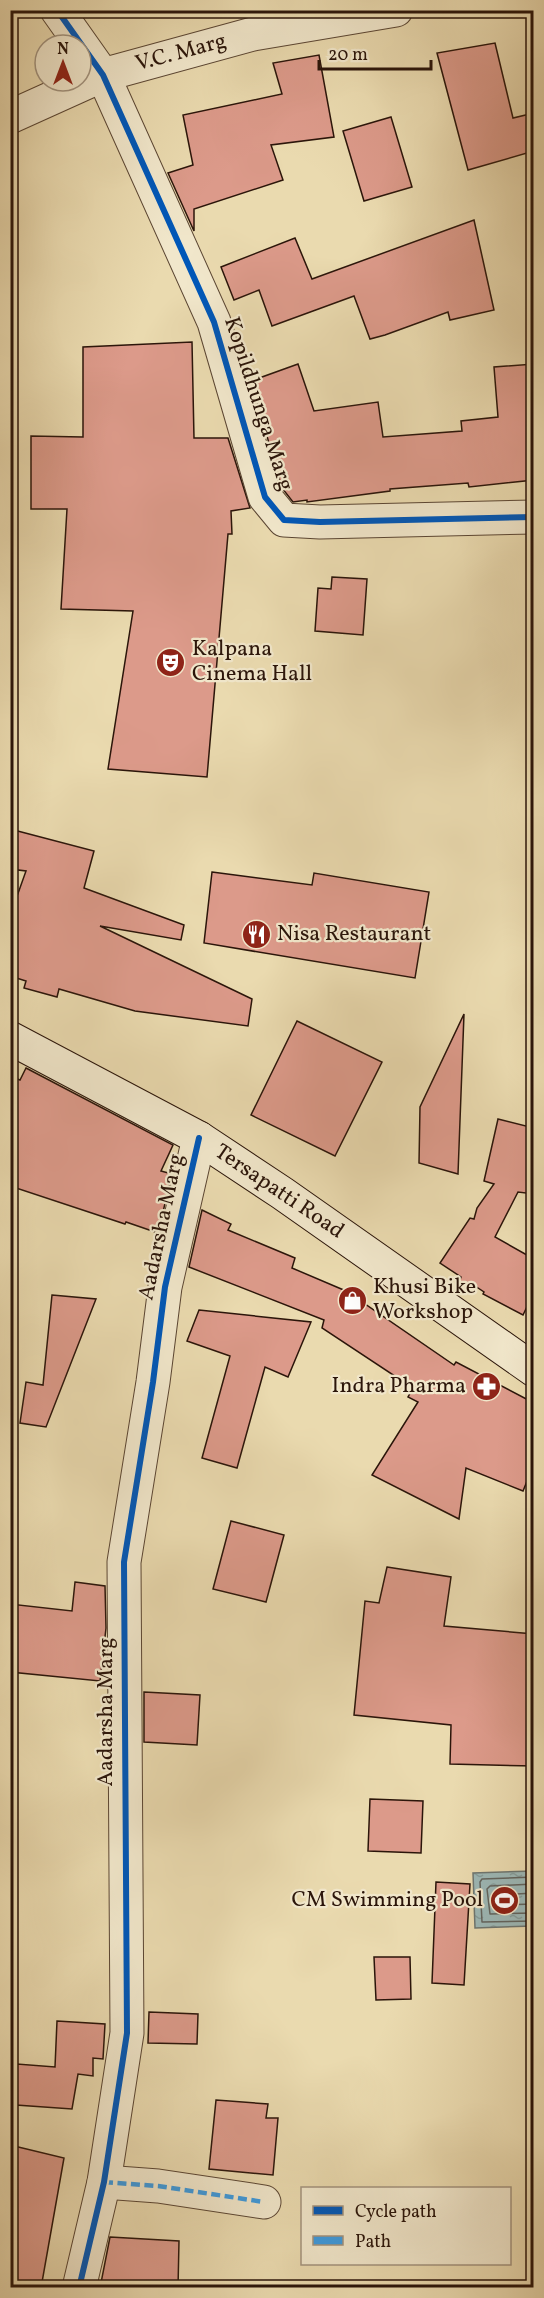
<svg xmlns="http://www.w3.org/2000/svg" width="544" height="2298" font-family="Vollkorn,serif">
<defs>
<pattern id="water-ripples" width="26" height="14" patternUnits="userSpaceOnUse" patternTransform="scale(1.5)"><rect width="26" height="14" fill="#9db8b6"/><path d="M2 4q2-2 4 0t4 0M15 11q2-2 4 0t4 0" fill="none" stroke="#879d9b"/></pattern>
</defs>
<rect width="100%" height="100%" fill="#eadaaf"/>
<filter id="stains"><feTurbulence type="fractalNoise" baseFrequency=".00333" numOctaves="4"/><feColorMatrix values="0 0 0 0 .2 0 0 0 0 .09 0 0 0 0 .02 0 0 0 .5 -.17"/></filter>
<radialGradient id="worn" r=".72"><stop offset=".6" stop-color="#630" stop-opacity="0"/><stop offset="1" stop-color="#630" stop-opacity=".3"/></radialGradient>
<polygon fill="url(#water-ripples)" stroke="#6f7771" stroke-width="1.5" points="533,1871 533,1926 475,1928 473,1873"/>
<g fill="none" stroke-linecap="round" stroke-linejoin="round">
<g stroke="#646660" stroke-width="1.5">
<polyline points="534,1877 482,1879 480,1882 482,1922 534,1921"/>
<polyline points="534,1884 490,1886 487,1889 490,1914 534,1913"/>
<polyline points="534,1893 499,1895 497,1898 499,1905 534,1904"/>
</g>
</g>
<g fill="#dc9a8a" stroke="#2b150a" stroke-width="1.5">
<polygon points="495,43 513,118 534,113 534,151 468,170 437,53"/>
<polygon points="319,55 334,137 271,145 283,180 194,209 194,231 168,173 193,165 183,115 282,94 273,63"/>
<polygon points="391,117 412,187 364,201 343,131"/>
<polygon points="474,220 494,310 450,320 448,312 385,335 370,339 354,296 272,326 259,290 234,300 221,267 295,238 312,279"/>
<polygon points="192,342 194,438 228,438 250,508 231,511 232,534 228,534 207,777 108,769 133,611 61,609 67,509 31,509 31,436 83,437 83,347"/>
<polygon points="298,364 314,411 378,402 383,437 462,431 461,421 498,417 494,367 534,364 534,480 469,487 468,483 390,489 390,491 307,502 307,500 293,502 282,488 251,381"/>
<polygon points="332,577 367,579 363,635 315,631 318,588 331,589"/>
<polygon points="10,829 94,851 84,888 184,925 181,940 100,926 252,999 248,1026 135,1011 59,989 57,997 24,988 26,981 10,976 10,916 26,871 10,869"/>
<polygon points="212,872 312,885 314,873 429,892 415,978 204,943"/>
<polygon points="464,1014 458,1174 419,1163 420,1107"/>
<polygon points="297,1021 382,1062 335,1156 251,1115"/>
<polygon points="26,1068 173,1145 161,1171 172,1174 158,1233 126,1222 125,1224 10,1186 10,1076 20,1080"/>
<polygon points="498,1119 534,1128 534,1194 518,1192 495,1237 534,1259 534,1292 523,1315 483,1294 484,1292 472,1284 471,1286 459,1282 461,1277 440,1263 470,1218 474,1219 477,1208 494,1184 484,1181"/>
<polygon points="202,1210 231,1224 228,1230 295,1258 292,1268 346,1291 454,1365 456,1362 534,1403 534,1464 523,1491 466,1468 459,1519 372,1475 418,1402 408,1397 413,1388 322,1328 324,1320 189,1267"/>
<polygon points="52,1295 96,1299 46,1427 20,1423 26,1382 43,1385"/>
<polygon points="199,1310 311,1322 288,1377 265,1367 237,1468 202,1458 230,1356 187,1341"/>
<polygon points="231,1521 284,1535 266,1602 213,1589"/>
<polygon points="387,1567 451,1577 444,1626 534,1634 534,1766 450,1764 451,1725 354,1715 365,1601 379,1603"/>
<polygon points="75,1582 105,1586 106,1628 100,1681 10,1672 10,1604 72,1611"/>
<polygon points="144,1692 200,1695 197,1745 144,1742"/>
<polygon points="370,1799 423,1801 421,1853 368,1851"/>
<polygon points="436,1882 470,1884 464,1985 432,1983"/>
<polygon points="374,1957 410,1957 411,1999 376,2000"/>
<polygon points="149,2012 198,2014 197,2044 148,2043"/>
<polygon points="57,2021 105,2024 103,2059 93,2058 93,2076 78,2074 72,2109 16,2105 17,2064 55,2067"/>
<polygon points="216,2100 268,2104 266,2118 278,2118 273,2175 209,2169"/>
<polygon points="10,2145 64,2158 41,2288 10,2288"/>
<polygon points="110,2237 179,2241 178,2288 100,2288"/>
</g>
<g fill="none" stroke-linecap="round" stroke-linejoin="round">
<defs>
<g id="street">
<polyline points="57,10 103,75 214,322 265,497 284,520 320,522 534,517"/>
<polyline points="10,117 103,75 253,34 396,10"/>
<polyline points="104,2182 158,2186 264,2202"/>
<polyline points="79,2288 104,2182 127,2033 124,1562 153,1382 165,1287 199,1138"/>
</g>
<polyline id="secondary" points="10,1038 199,1138 282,1193 534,1370"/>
</defs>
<use href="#street" stroke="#5b4633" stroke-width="35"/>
<use href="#secondary" stroke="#2b150a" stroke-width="35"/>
<use href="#street" stroke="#f1e7cb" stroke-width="33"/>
<use href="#secondary" stroke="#f1e7cb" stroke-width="33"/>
<polyline stroke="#3d9ade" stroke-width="4.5" stroke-dasharray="9 4.5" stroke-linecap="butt" points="104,2182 158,2186 264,2202"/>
<defs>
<g id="cycleway">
<polyline points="57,10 103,75 214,322 265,497 284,520 320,522 534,517"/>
<polyline points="79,2288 104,2182 127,2033 124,1562 153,1382 165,1287 199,1138"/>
</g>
</defs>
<use href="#cycleway" stroke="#f1e7cb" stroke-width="10"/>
<use href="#cycleway" stroke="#0057b8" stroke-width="6"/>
</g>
<defs>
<symbol id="theatre-disc" viewBox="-11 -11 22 22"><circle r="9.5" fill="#8f2418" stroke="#f1e7cb"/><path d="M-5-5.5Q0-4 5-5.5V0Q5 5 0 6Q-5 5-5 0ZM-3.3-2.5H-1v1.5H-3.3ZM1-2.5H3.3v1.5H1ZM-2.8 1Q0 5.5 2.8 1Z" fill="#fff"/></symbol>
<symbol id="restaurant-disc" viewBox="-11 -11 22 22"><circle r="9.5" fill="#8f2418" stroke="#f1e7cb"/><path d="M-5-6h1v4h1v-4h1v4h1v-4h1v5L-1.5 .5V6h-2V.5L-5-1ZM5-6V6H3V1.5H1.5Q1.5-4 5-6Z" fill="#fff"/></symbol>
<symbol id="shop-disc" viewBox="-11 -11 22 22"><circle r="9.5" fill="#8f2418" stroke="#f1e7cb"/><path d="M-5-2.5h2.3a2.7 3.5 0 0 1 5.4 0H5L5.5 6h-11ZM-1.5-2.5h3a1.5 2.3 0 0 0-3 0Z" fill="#fff"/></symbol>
<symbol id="pharmacy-disc" viewBox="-11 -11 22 22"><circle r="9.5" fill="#8f2418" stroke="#f1e7cb"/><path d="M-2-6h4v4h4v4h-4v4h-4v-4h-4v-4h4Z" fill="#fff"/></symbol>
<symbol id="stadium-disc" viewBox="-11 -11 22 22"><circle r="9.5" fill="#8f2418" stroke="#f1e7cb"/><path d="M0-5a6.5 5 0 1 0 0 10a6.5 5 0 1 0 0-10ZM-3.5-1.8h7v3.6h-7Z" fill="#fff"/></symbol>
</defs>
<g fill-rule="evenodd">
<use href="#theatre-disc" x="154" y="646" width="33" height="33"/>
<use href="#restaurant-disc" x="240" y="918" width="33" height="33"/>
<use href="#shop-disc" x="336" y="1284" width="33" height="33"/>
<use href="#pharmacy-disc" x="470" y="1370" width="33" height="33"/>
<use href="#stadium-disc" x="488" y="1884" width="33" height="33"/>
</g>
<g text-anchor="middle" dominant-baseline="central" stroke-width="4.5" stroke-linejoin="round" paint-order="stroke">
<g font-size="22" fill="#2b150a" stroke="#f1e7cb">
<text transform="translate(181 53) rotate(-15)">V.C. Marg</text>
<text transform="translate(258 404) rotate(72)">Kopildhunga Marg</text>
<text transform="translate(279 1192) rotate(34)">Tersapatti Road</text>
<text transform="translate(162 1227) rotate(-78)">Aadarsha Marg</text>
<text transform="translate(106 1712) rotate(-90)">Aadarsha Marg</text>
</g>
<g font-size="22" fill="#2b150a" stroke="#f1e7cb" text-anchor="start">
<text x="192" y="649">Kalpana<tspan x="192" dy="25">Cinema Hall</tspan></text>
<text x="277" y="934">Nisa Restaurant</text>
<text x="373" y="1287">Khusi Bike<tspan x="373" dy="25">Workshop</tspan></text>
<text x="466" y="1386" text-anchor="end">Indra Pharma</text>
<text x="483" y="1900" text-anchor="end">CM Swimming Pool</text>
</g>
</g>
<rect width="544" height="2298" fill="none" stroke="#eadaaf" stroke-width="36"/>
<rect x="12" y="12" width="520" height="2274" fill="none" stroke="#2b150a" stroke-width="3"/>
<rect x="18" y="18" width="508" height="2262" fill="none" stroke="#2b150a" stroke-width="1.5"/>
<rect x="301" y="2187" width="210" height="78" fill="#f1e7cb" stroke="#a2937e" stroke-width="1.5"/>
<rect x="313" y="2206" width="30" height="9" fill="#0057b8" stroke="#a2937e" stroke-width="1.5"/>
<text x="355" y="2217" font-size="18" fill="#2b150a">Cycle path</text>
<rect x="313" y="2236" width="30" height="9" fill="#3d9ade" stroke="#a2937e" stroke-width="1.5"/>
<text x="355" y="2247" font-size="18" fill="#2b150a">Path</text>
<g transform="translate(63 63)"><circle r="28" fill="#f1e7cb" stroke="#a2937e" stroke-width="1.5"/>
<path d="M0-4.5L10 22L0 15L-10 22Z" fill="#8f2418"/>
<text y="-9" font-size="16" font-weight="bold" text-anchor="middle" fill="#2b150a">N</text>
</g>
<path d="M319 60v9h112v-9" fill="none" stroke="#2b150a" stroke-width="3"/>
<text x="328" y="60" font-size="18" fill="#2b150a" stroke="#f1e7cb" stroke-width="4.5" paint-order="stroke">20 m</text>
<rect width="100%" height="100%" filter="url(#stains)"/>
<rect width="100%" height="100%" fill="url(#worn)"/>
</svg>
